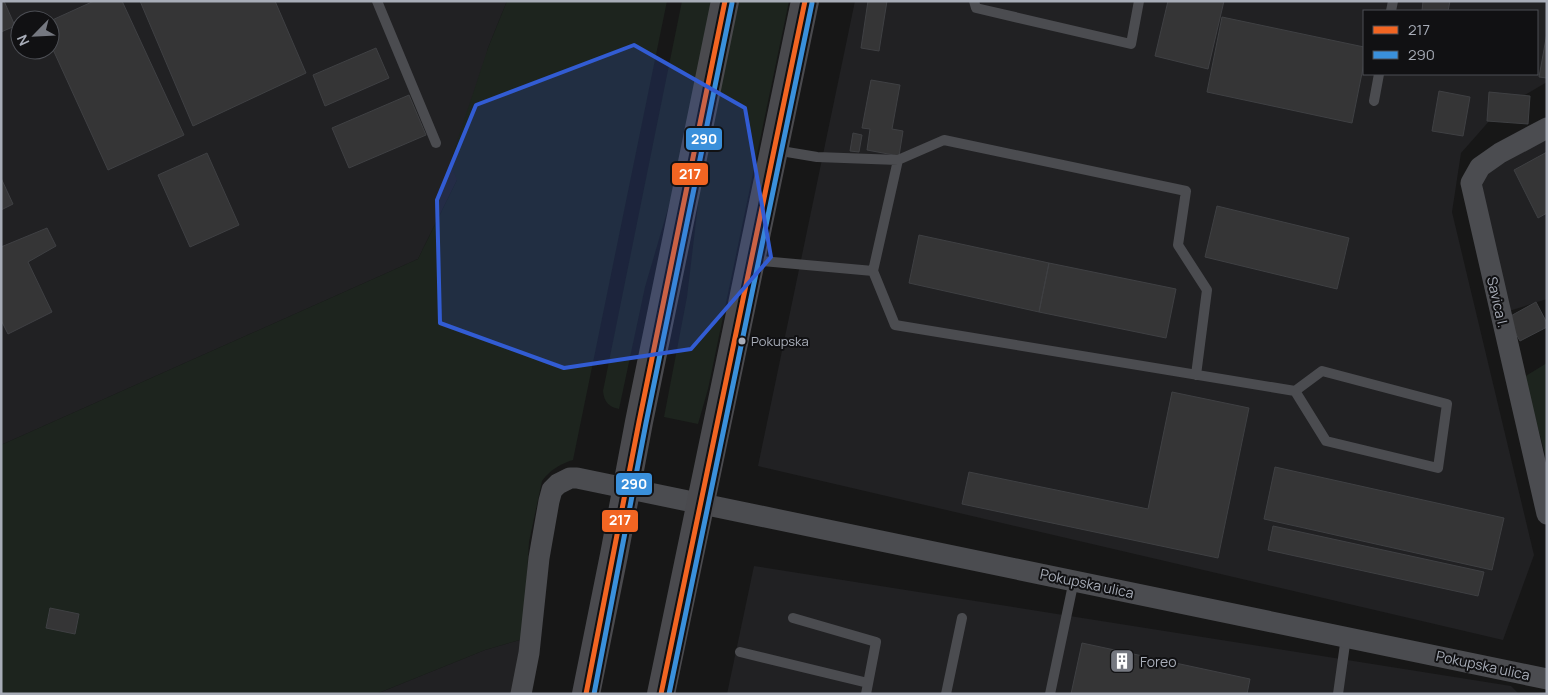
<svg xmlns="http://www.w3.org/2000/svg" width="1548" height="695" font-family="Manrope,sans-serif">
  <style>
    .built { fill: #212123; fill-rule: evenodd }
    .green { fill: #1d241e }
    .building { fill: #353536; stroke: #3f4043 }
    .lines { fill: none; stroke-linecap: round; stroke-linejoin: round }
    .lane { stroke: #4b4c50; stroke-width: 10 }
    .street { stroke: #4b4c50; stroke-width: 21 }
    .secondary { stroke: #4a4a4e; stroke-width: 28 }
    .bus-1-casing { stroke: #111113; stroke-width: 9 }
    .bus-2-casing { stroke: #111113; stroke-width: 9 }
    .bus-1 { stroke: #f26522; stroke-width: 5 }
    .bus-2 { stroke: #3a90db; stroke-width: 5 }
    .marked { fill: #325cd3; fill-opacity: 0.2; stroke: #325cd3; stroke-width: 4; stroke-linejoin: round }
    .bus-dot { fill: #a8adb8; stroke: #111113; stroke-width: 2 }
    .labels { text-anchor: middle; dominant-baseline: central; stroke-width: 4; stroke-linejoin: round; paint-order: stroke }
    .bus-label { font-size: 13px; fill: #a8adb8; stroke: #111113; text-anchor: start }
    .street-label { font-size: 14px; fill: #a8adb8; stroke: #111113 }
    .poi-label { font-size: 14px; fill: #a8adb8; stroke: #111113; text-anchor: start }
    .line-badge { stroke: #111113; stroke-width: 2 }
    .badge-label { font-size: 14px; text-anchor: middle; font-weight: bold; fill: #fff }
  </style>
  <rect width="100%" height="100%" fill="#171717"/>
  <!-- built -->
  <path class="built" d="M1,1H507L488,48L457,180L418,259L1,445ZM20,20H50V50H20Z
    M855,1H1547V82L1499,110L1461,153L1452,212L1534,555L1503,640L758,466ZM1364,11H1537V74H1364Z
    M1547,138V299L1509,311L1482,187L1483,175Z
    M754,566L1511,686L1519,694H727Z
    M523,639L514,694H376L485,650Z"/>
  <!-- green -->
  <path class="green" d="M507,1H667L573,460C560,464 550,470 542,481L529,542L523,639L485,650L376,694H1V445L418,259L457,180L450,163L488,48Z
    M682,1H714L674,188L645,287L619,409C609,407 604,402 603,391Z
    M738,1H789L708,389L698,424L664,417L687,297L700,188Z
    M1547,363V461L1524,377Z"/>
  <!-- building -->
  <path class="building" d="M1,1H4L15,26L1,32Z
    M94,1H122L184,135L108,170L50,43V21Z
    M140,1H275L306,73L193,126Z
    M868,1H887L879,51L861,48Z
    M1168,1H1224L1208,69L1155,56Z
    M1423,1H1450L1448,11H1422Z
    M1222,17L1364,47V63L1352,123L1207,92Z
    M1547,33V78L1539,77Z
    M376,48L389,78L325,106L313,75Z
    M871,80L900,85L892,129L903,131L899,156L867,150L870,129L862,128Z
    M1439,91L1470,97L1463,136L1432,131Z
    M1489,92L1530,96L1528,124L1487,121Z
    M409,95L426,135L349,168L332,128Z
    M853,133L862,135L859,152L850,151Z
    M1547,152V213L1538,218L1514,170Z
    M207,153L239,225L190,247L158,175Z
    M1,178L13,204L1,210Z
    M1217,206L1349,238L1337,289L1205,257Z
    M47,228L56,246L28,262L52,312L8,334L1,320V247Z
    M919,235L1049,263L1039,312L909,283Z
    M1049,263L1176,289L1166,338L1039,312Z
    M1536,302L1547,323V327L1520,341L1507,318Z
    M1172,392L1249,408L1218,558L962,504L969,472L1148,509Z
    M1275,467L1504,518L1492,570L1264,519Z
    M1273,526L1484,572L1478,596L1268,550Z
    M50,608L79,614L75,634L46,628Z
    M1082,643L1250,679L1247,694H1071Z"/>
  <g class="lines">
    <!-- lane -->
    <path class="lane" d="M377,1L436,143
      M974,1L976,8L1131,44L1139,1
      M1391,11L1393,1
      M1374,101L1379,74
      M775,150L817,157L898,160
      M752,260L873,271L895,325L1295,391L1326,441L1438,468L1447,404L1322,371L1295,391
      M873,271L898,160L944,140L1186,191L1178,245L1207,290L1196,375
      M793,618L876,642L866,694
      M740,652L868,683
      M946,694L962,618
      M1050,694L1074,580
      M1338,694L1346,637"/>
    <!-- street -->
    <path class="street" d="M1547,128L1500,153L1480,167L1471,183L1547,514
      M521,694L529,653L539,558L549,501L552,490L558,484L570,478H577L1547,679"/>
    <!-- secondary -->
    <path class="secondary" d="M586,694L614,555L639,422L725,1
      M661,694L805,1"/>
    <defs>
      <path id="bus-1" d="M586,694L639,422L725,1
        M661,694L805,1"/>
      <path id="bus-2" d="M594,694L646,423L732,3
        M669,694L812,3"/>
    </defs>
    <!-- bus-1 casing -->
    <use href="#bus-1" class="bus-1-casing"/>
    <!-- bus-2 casing -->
    <use href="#bus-2" class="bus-2-casing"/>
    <!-- bus-1 -->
    <use href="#bus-1" class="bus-1"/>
    <!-- bus-2 -->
    <use href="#bus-2" class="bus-2"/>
  </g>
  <!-- marked area -->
  <path class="marked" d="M634,45L745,108L771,257L691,349L564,368L440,323L437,200L476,105Z"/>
  <!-- icons -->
  <defs>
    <symbol id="building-square" viewBox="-11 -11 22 22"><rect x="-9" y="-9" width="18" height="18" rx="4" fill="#757880" stroke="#111113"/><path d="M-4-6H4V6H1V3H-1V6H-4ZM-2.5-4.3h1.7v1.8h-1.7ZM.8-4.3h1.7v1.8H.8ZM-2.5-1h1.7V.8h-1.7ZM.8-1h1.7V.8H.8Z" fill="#fff"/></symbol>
  </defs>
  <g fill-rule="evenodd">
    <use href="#building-square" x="1108" y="647" width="28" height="28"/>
  </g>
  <!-- markers -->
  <circle class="bus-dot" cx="742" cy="341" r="4.5"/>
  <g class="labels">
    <!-- bus labels -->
    <g class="bus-label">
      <text x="751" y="341">Pokupska</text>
    </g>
    <!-- street labels -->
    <g class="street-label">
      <text transform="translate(1498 302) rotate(77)">Savica I.</text>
      <text transform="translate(1087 583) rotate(12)">Pokupska ulica</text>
      <text transform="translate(1483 665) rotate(12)">Pokupska ulica</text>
    </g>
    <!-- poi labels -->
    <g class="poi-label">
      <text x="1140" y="661">Foreo</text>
    </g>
  </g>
  <g class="line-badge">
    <rect x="685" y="127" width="38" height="24" rx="5" fill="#3a90db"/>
    <rect x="671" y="162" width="38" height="24" rx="5" fill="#f26522"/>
    <rect x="615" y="472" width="38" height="24" rx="5" fill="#3a90db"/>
    <rect x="601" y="509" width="38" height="24" rx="5" fill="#f26522"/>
  </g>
  <g class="badge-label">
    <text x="704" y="144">290</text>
    <text x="690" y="179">217</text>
    <text x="634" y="489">290</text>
    <text x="620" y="525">217</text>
  </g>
  <!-- border -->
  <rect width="1548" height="695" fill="none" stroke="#a8adb8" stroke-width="5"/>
  <!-- legend -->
  <rect x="1363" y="10" width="175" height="65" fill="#111113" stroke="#4d4f55"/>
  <rect x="1373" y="26" width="25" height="8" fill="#f26522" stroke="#4d4f55"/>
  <text x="1408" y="35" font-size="15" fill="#a8adb8">217</text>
  <rect x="1373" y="51" width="25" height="8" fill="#3a90db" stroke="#4d4f55"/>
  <text x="1408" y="60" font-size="15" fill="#a8adb8">290</text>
  <!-- north arrow -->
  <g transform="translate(35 35) rotate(246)"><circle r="24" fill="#111113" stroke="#4d4f55"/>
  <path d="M0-4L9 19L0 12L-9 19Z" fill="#757880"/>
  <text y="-8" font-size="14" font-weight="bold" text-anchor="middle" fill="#a8adb8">N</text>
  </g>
</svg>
